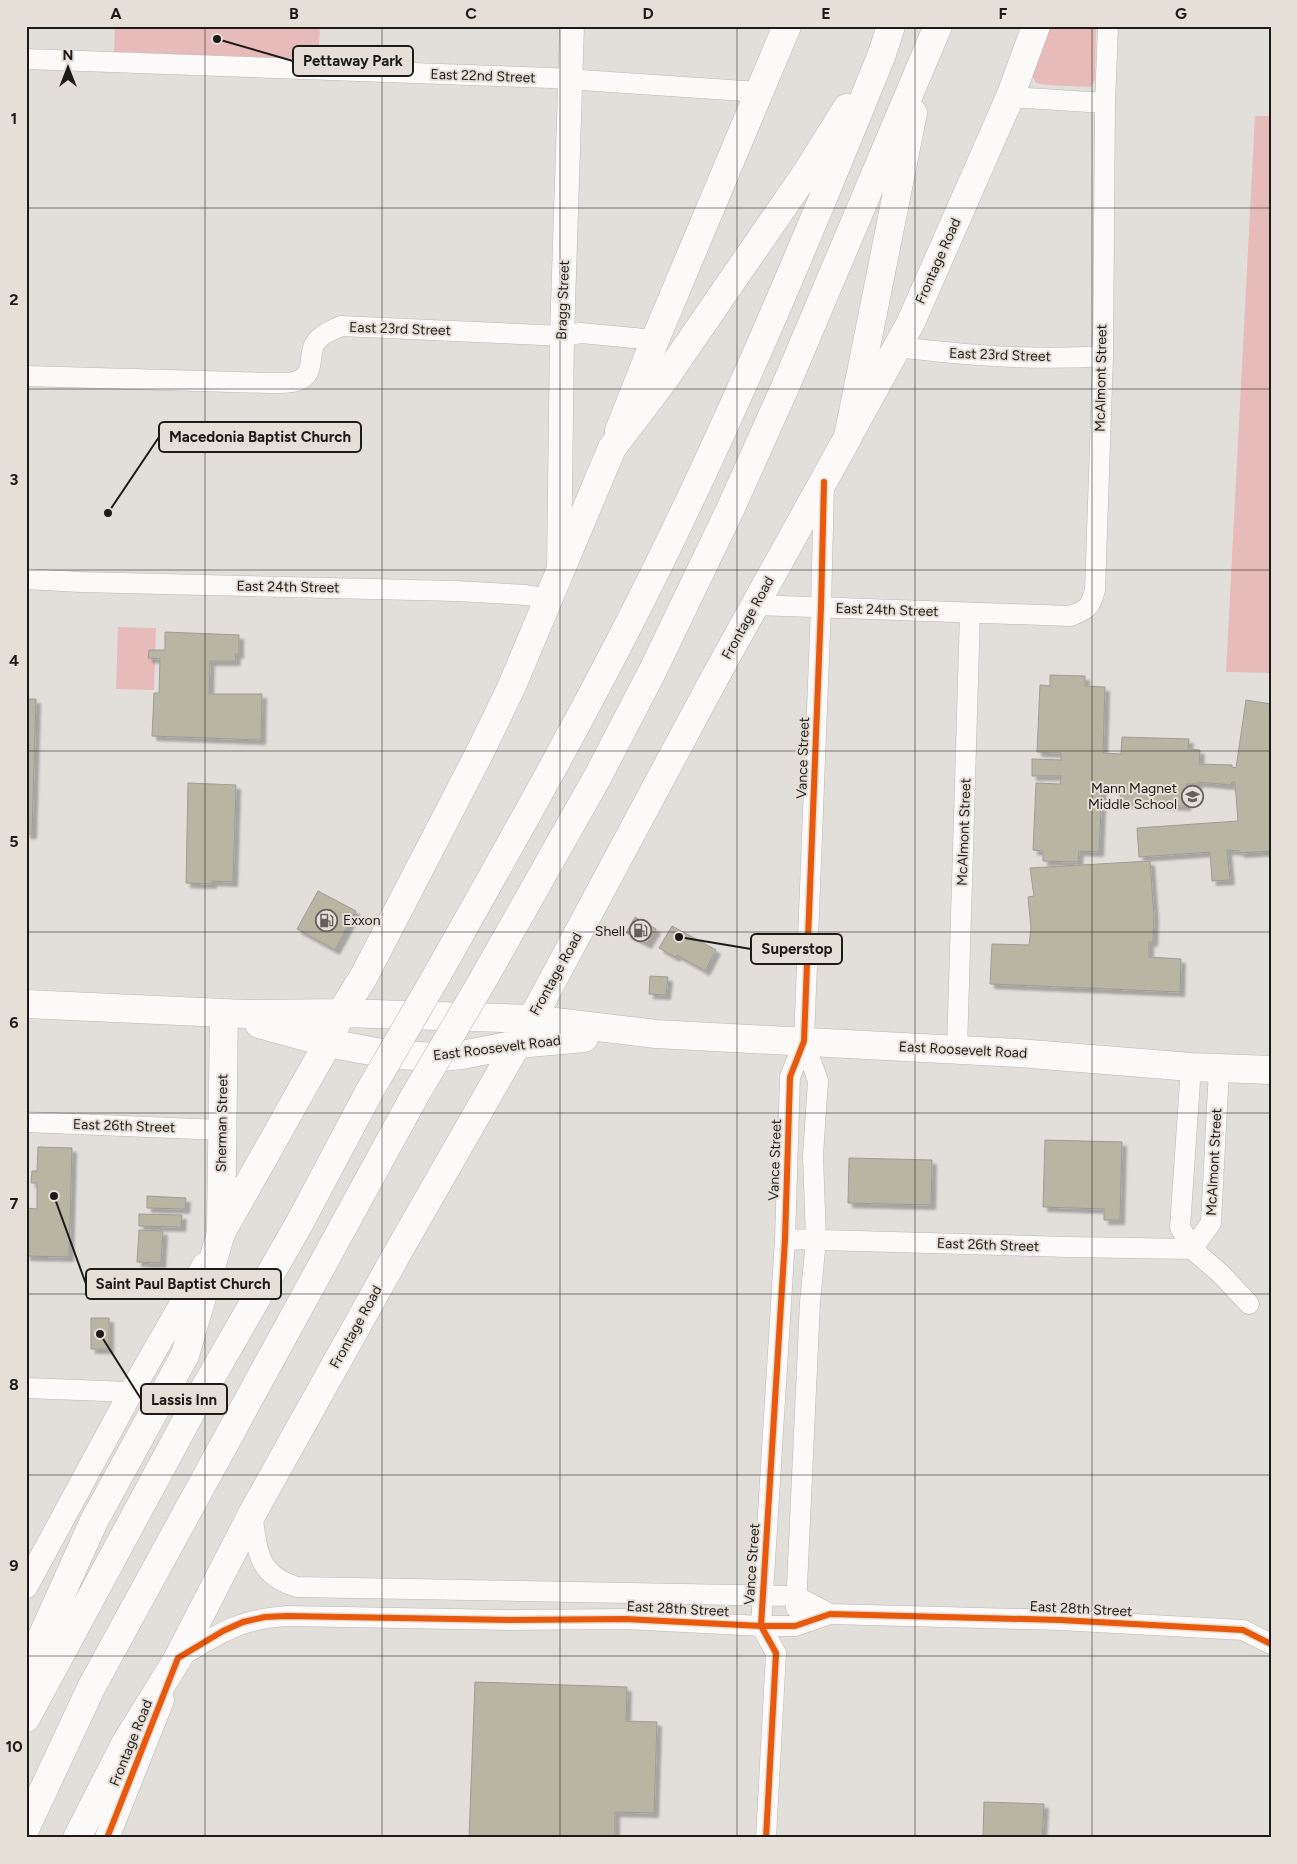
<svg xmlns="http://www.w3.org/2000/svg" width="1297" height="1864" font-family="Figtree,sans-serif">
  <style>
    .green { fill: #e7bbba }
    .building { fill: #b8b5a2; stroke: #9d9b97; filter: url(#shadow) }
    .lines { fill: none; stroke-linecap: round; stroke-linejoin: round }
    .minor-casing { stroke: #b9b6b3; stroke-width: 21 }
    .tertiary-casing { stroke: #b9b6b3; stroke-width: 25 }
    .secondary-casing { stroke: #b9b6b3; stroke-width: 29 }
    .primary-casing { stroke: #b9b6b3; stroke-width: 29 }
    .motorway-casing { stroke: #b9b6b3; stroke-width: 29 }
    .minor { stroke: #fbfaf9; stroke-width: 20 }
    .tertiary { stroke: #fbfaf9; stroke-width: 24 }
    .secondary { stroke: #fbfaf9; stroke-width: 28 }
    .primary { stroke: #fbfaf9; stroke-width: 28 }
    .motorway { stroke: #fbfaf9; stroke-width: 28 }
    .motorway-bridge-casing { stroke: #b9b6b3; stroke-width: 29; stroke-linecap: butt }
    .motorway-bridge { stroke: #fbfaf9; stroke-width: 28 }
    .cycleway-casing { stroke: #e6dfd7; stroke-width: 9 }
    .cycleway { stroke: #e8590c; stroke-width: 6 }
    .grid { fill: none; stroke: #1d1b18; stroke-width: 1; stroke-opacity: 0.55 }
    .labels { text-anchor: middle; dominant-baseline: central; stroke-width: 4; stroke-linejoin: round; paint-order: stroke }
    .street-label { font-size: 14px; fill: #1d1b18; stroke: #e6dfd7 }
    .poi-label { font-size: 14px; fill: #1d1b18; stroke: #e6dfd7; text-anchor: end }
    .leader { fill: none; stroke: #1d1b18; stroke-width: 2 }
    .callout-dot { fill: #1d1b18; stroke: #e6dfd7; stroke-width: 2 }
    .callout { fill: #e6dfd7; stroke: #1d1b18; stroke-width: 2 }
    .callout-label { font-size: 15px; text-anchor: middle; font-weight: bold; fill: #1d1b18 }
    .neatline { fill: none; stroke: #1d1b18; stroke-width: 2 }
    .grid-label { font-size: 16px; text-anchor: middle; font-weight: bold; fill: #1d1b18 }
  </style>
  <defs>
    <filter id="shadow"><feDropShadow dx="4.5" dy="4.5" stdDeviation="1" flood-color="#0004"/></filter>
  </defs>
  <rect width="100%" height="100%" fill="#e2dfda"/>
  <!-- green -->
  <path class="green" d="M115,26H320L318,59L114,52Z
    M1050,26H1096L1095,79L1091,87L1048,85L1036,83L1032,75Z
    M1255,116H1271V673L1226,672Z
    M118,627L156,628L154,690L116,689Z"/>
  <!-- building -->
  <path class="building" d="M165,632L239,635V654H235L236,661H210L209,694H262L261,740L152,736L154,693H159L160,659L148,658L149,650H165Z
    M1050,675L1085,676V686L1105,687L1103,753L1121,754L1122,737L1189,739L1188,749L1200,750L1199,764L1232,765V767L1236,768L1246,700L1271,704V851L1240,853V851L1227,850L1230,880L1212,881L1210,852L1139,857L1137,828L1238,821L1235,782H1232L1231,785L1198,782V784H1187L1186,806L1120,803V787L1102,786L1099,852L1079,851L1078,862L1043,861V851L1033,850L1036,783L1060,784L1061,776H1032V759L1061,760V753L1037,752L1040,685L1050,686Z
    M26,699H36L32,834H26Z
    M188,783L236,785L233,882L212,881V884L186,883Z
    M1150,861L1154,917L1153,942H1149V957L1181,959L1180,992L990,984L992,944L1029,945L1031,928L1028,897L1034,896L1030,868Z
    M318,891L356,911L335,950L297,929Z
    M635,917L656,929L647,944L626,933Z
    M672,926L716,950L705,971L677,955L675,957L659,948Z
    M650,976L668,977L666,995L649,994Z
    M1045,1140L1122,1142L1120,1220H1104V1209L1043,1207Z
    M38,1147L72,1148L69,1257L26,1256V1208L37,1209V1183H31L32,1171H37Z
    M849,1158L932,1160L931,1205L848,1203Z
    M147,1196L186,1198L185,1209L147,1208Z
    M139,1214L182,1215L181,1227L139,1226Z
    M139,1230L163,1231L161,1263L137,1262Z
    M91,1318H109V1349H91Z
    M475,1682L627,1687L626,1721L657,1722L654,1813L615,1812V1838H469Z
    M984,1802L1044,1804L1042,1838H983Z"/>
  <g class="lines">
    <defs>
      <path id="minor" d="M26,59L551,78L759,92
        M1010,97L1105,103
        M898,347C965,355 1035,361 1103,356
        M26,376L269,383C278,383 289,384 297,381C314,375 309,361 313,348C317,336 330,331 341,326L542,335L562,336L581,333L655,340
        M26,579L80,582L456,591L526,595L549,599
        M755,605L1070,616C1087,610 1090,608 1095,590L1103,356L1105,103L1108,26
        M957,1050L970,613
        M1191,1067L1180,1227L1192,1249L1220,1273L1249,1304
        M26,1122L221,1130
        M785,1239L1068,1247L1192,1249
        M1192,1249L1211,1223L1219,1069
        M26,1388L131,1392
        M252,1514C258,1551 256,1574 297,1587L796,1596L830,1614
        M796,1608L810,1302L816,1240L813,1155L818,1081L804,1041
        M178,1658C219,1634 238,1619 287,1616L510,1620L625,1619L761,1626H795L830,1614L1060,1620L1243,1630L1271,1644
        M766,1838L776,1653L761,1626L785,1239L790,1077L804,1041L821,607L824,484"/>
      <path id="tertiary" d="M559,569L562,336L572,26
        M26,1586L131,1392L204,1265
        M107,1838L162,1700"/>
      <path id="secondary" d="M852,429L911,322L1010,97L1036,26
        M619,431L655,340L787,26
        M531,1019L656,1034L1018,1053L1191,1067L1271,1070
        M518,1044L584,1038"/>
      <path id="primary" d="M26,1004L246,1014L341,1013L531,1019
        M259,1024L328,1043L392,1055L442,1057L462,1055L518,1044
        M221,1229L224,1013
        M221,1233L328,1043L341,1013L364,976L480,752L511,688L612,448
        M178,1658L252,1514L402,1245L540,1004L714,679L848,437"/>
      <path id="motorway" d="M848,437L913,113
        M612,448L663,381L807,172L847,108
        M437,975C513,840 589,706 657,568C740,400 812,227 882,54L891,26
        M484,978L597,778L652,672L729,512L786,385L938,26
        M26,1672L94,1521L185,1355L221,1233
        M26,1718L190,1414L299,1224L369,1092
        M26,1827L92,1686L414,1097
        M77,1838L125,1744L178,1658"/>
    </defs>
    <!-- minor casing -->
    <use href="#minor" class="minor-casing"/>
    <!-- tertiary casing -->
    <use href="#tertiary" class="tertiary-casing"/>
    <!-- secondary casing -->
    <use href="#secondary" class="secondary-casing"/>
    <!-- primary casing -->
    <use href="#primary" class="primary-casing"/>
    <!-- motorway casing -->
    <use href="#motorway" class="motorway-casing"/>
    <!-- minor -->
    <use href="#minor" class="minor"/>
    <!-- tertiary -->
    <use href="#tertiary" class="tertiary"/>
    <!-- secondary -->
    <use href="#secondary" class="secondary"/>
    <!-- primary -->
    <use href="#primary" class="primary"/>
    <!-- motorway -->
    <use href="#motorway" class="motorway"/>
    <defs>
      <path id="motorway-bridge" d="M369,1092L437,975
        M414,1097L484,978"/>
    </defs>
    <!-- motorway-bridge casing -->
    <use href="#motorway-bridge" class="motorway-bridge-casing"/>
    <!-- motorway-bridge -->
    <use href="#motorway-bridge" class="motorway-bridge"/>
    <defs>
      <path id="cycleway" d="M107,1838L178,1658L223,1631L243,1622L265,1617L287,1616L510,1620L625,1619L761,1626H795L830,1614L1060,1620L1243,1630L1271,1644
        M766,1838L776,1653L761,1626L785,1239L790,1077L804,1041L821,607L824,482"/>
    </defs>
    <!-- cycleway casing -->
    <use href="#cycleway" class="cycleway-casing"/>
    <!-- cycleway -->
    <use href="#cycleway" class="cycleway"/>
  </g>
  <!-- grid -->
  <path class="grid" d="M205,26V1838M382,26V1838M560,26V1838M737,26V1838M915,26V1838M1092,26V1838M26,208H1271M26,389H1271M26,570H1271M26,751H1271M26,932H1271M26,1113H1271M26,1294H1271M26,1475H1271M26,1656H1271"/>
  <!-- icons -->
  <defs>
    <symbol id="school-ring" viewBox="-11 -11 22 22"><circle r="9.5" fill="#e6dfd7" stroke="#62605c" stroke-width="1.5"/><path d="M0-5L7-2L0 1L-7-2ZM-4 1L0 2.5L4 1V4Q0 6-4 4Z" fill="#62605c"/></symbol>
    <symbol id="fuel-ring" viewBox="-11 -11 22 22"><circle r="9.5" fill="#e6dfd7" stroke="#62605c" stroke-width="1.5"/><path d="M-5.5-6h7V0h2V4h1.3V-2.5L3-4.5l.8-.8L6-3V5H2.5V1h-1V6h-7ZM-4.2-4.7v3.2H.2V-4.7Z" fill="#62605c"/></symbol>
  </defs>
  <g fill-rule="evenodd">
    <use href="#school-ring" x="1180" y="784" width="25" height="25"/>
    <use href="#fuel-ring" x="314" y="908" width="25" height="25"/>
    <use href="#fuel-ring" x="628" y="918" width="25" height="25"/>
  </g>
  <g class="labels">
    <!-- street labels -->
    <g class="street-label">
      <text transform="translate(483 76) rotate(2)">East 22nd Street</text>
      <text transform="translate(938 261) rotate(-66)">Frontage Road</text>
      <text transform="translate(563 300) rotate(-88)">Bragg Street</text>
      <text transform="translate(400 329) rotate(2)">East 23rd Street</text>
      <text transform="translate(1000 355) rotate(2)">East 23rd Street</text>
      <text transform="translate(1101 378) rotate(-89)">McAlmont Street</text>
      <text transform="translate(288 587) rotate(1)">East 24th Street</text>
      <text transform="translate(887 610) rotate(2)">East 24th Street</text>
      <text transform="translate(748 618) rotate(-61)">Frontage Road</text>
      <text transform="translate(803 758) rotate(-88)">Vance Street</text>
      <text transform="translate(964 832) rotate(-88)">McAlmont Street</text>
      <text transform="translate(556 974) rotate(-61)">Frontage Road</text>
      <text transform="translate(497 1048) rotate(-7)">East Roosevelt Road</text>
      <text transform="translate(963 1050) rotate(3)">East Roosevelt Road</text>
      <text transform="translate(222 1123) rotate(-89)">Sherman Street</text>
      <text transform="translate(124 1126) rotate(2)">East 26th Street</text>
      <text transform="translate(775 1160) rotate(-88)">Vance Street</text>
      <text transform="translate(1214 1162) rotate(-87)">McAlmont Street</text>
      <text transform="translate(988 1245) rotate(2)">East 26th Street</text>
      <text transform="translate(356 1327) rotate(-61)">Frontage Road</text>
      <text transform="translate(752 1564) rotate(-86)">Vance Street</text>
      <text transform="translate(678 1609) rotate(3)">East 28th Street</text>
      <text transform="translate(1081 1609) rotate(3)">East 28th Street</text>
      <text transform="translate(131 1743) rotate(-68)">Frontage Road</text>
    </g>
    <!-- poi labels -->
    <g class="poi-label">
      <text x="1177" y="788">Mann Magnet<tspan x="1177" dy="16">Middle School</tspan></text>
      <text x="343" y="920" text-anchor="start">Exxon</text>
      <text x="625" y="931">Shell</text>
    </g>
  </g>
  <!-- callouts -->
  <path class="leader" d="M217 39L293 61M108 513L159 437M679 937L751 949M54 1196L86 1284M100 1334L141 1399"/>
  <g class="callout-dot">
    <circle cx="217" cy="39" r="5"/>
    <circle cx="108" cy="513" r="5"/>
    <circle cx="679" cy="937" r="5"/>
    <circle cx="54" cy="1196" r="5"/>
    <circle cx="100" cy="1334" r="5"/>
  </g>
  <g class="callout">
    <rect x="293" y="46" width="120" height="30" rx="5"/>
    <rect x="159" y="422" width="202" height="30" rx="5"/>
    <rect x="751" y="934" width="91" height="30" rx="5"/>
    <rect x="86" y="1269" width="195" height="30" rx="5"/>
    <rect x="141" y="1384" width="86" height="30" rx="5"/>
  </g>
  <g class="callout-label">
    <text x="353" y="66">Pettaway Park</text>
    <text x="260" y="442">Macedonia Baptist Church</text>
    <text x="797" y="954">Superstop</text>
    <text x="183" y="1289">Saint Paul Baptist Church</text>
    <text x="184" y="1405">Lassis Inn</text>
  </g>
  <!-- border -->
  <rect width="1297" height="1864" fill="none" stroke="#e6dfd7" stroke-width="55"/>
  <!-- north arrow -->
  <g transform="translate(68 68)" stroke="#e6dfd7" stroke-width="4" paint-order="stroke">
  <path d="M0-4L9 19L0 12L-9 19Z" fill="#1d1b18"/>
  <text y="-8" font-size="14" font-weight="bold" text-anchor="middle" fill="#1d1b18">N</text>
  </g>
  <rect x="28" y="28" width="1242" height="1808" class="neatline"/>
  <g class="grid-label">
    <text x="116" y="19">A</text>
    <text x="294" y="19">B</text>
    <text x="471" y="19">C</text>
    <text x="648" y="19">D</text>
    <text x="826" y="19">E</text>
    <text x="1003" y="19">F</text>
    <text x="1181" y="19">G</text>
    <text x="14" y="124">1</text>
    <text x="14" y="305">2</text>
    <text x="14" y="485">3</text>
    <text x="14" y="666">4</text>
    <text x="14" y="847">5</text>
    <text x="14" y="1028">6</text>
    <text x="14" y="1209">7</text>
    <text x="14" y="1390">8</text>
    <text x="14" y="1571">9</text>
    <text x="14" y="1752">10</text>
  </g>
</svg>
